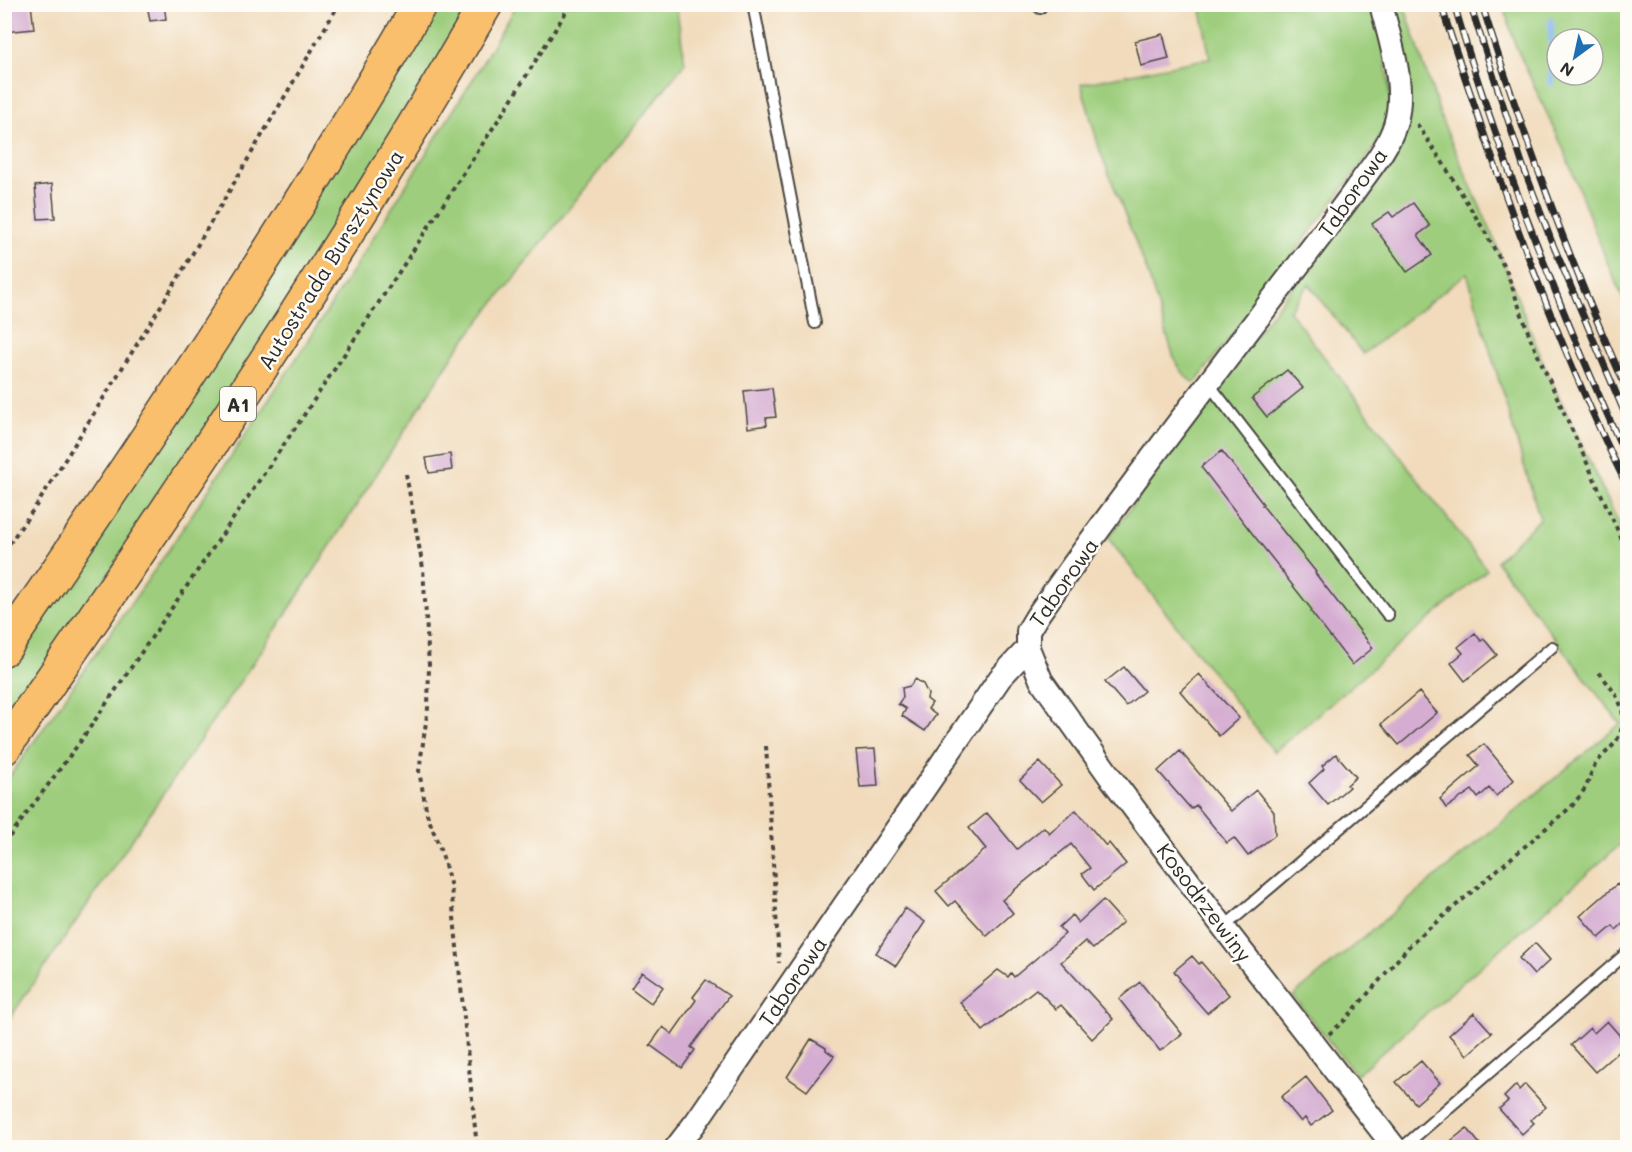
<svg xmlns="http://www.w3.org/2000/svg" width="1632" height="1152" font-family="Mali,sans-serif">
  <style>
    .green { fill: #9ece7d; stroke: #647c54; stroke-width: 1.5; fill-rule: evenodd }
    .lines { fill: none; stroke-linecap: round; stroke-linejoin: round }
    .stream { stroke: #84b4ef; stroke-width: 6 }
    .building { fill: #d5add2 }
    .service-casing { stroke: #494541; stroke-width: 14 }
    .minor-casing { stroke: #494541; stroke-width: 26 }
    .motorway-casing { stroke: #494541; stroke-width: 36 }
    .path { stroke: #494541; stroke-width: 4; stroke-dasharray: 4.5 4.5; stroke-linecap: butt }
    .service { stroke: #fff; stroke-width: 10 }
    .minor { stroke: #fff; stroke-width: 22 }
    .motorway { stroke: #f9bf6d; stroke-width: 33 }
    .rail-casing { stroke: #2b2b2b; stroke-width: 7 }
    .rail { stroke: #fdfcf7; stroke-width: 4.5; stroke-dasharray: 14; stroke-linecap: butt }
    .labels { text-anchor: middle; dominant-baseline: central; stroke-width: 5; stroke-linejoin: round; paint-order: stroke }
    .shield { fill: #fdfcf7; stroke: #6a6a68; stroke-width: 1.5 }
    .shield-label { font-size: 20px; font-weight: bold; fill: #2b2b2b }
    .street-label { font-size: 21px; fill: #2b2b2b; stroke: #fdfcf7 }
  </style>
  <rect width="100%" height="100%" fill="#fdfcf7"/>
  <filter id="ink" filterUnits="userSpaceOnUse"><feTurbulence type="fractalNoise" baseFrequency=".0167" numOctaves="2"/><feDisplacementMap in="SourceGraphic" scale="12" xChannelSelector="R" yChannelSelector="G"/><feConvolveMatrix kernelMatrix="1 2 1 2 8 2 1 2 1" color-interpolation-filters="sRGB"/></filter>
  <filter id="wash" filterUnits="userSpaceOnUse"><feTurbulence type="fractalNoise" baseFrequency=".008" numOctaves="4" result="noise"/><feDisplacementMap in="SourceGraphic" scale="24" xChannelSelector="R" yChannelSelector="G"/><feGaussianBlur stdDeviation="1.35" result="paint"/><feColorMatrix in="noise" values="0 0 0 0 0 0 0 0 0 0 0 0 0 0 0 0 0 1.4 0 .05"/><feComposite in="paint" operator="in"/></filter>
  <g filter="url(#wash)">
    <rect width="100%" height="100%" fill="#f1dbbc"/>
    <!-- green -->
    <path class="green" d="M434,5H473L260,348L5,728V669L88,548Z
      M516,5H676L685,63L458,348L281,622L5,1025V783L161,561L308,341L475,76Z
      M1200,5H1375L1382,34L1391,108L1377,144L1196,382H1192L1186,377L1175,361L1147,271L1100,151L1081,84L1210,58Z
      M1389,5H1404L1443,123L1493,236L1544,365L1627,541V839L1356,1075L1293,996L1620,724L1496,561L1540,519L1467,273L1363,354L1309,284L1289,311L1487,570L1274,752L1108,538L1212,399L1270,316L1391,155Z
      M1503,5H1627V308L1609,267L1563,148L1516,47ZM1557,39H1593V75H1557Z"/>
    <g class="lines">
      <!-- stream -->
      <path class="stream" d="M1551,83V21"/>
    </g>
    <g id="blocks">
      <!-- building -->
      <path class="building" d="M4,4H31L34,29L4,32Z
        M147,4H164L166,19L150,21Z
        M1163,34L1169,59L1141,66L1135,41Z
        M52,184L55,218L38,219L35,186Z
        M1413,203L1430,226L1418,235L1432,255L1407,272L1372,224L1389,212L1393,217Z
        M1287,370L1303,388L1267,417L1252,398Z
        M772,388L776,417L766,418L767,425L748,428L744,391Z
        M1222,451L1263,504L1262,505L1316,572L1315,573L1373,648L1352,665L1311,612L1312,610L1282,572H1283L1255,537L1201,467Z
        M450,454L452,470L429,473L426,458Z
        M1475,633L1481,641L1484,639L1497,655L1465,681L1451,663L1463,653L1458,647Z
        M1124,667L1144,691L1126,706L1105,682Z
        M1199,674L1239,718L1219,736L1180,691Z
        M915,679L923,684L928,694L927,699L932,703L928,709L936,715L925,731L902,716L906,709L898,704L903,697L902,688L910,686Z
        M1419,692L1437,713L1399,745L1381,724Z
        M1484,744L1514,780L1496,796L1489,788L1478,798L1472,790L1446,808L1440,799L1479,766L1470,755Z
        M875,749L878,786L860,787L856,750Z
        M1180,751L1231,811L1256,790L1274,812L1275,835L1248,856L1234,838L1227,843L1196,805L1191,809L1158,771Z
        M1336,754L1356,777L1347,785L1349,787L1328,805L1309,783L1324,769L1322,766Z
        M1040,762L1061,785L1041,802L1020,780Z
        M1076,810L1106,846L1109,843L1126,864L1094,890L1082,874L1090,868L1071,844L1002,900L1013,913L987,936L955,901L949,906L936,891L986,849L969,828L987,813L1017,849L1044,827L1049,833Z
        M1617,884L1628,896V919L1616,930L1613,926L1599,938L1580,916Z
        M1103,900L1123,922L1093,949L1085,941L1061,962L1113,1019L1092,1039L1061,1005L1056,1009L1036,989L983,1031L960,1002L998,970L1008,977L1011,973L1014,977L1065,934L1059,927L1072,915L1078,923Z
        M905,908L925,922L896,966L876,953Z
        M1535,943L1550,960L1534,975L1519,958Z
        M1192,956L1199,964L1201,962L1229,995L1207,1013L1179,981L1180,979L1174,971Z
        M642,972L663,987L651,1003L631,988Z
        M706,980L729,996L691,1047L695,1050L682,1068L650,1045L663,1027L672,1034L696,1000L693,997Z
        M1140,982L1182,1034L1160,1051L1119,999Z
        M1474,1013L1492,1033L1467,1055L1449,1035Z
        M1607,1021L1627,1044L1595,1072L1571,1045L1590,1028L1594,1033Z
        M811,1039L826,1048V1050L834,1056L807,1091L787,1077Z
        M1421,1061L1440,1083L1416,1104L1396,1082Z
        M1306,1077L1332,1110L1311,1126L1305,1118L1301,1122L1281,1097Z
        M1525,1084L1546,1107L1531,1120L1534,1123L1522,1134L1499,1109L1508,1101L1504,1097L1516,1085L1519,1090Z
        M1467,1128L1483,1148H1442Z"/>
    </g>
  </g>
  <g filter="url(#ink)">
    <use href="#blocks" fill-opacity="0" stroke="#494541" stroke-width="1.5"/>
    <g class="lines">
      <defs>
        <path id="service" d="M753,4L815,323
          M1039,4L1040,8
          M1208,383L1388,615
          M1224,927L1552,647
          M1402,1148L1628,952"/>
        <path id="minor" d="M1028,648L1041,680L1111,778L1230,936L1395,1148
          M676,1148L696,1122L1000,678L1028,648V631L1037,616C1116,503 1200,394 1284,284C1309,251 1336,217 1360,183C1373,165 1388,147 1395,125C1407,86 1390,42 1381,4"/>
        <path id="motorway" d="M4,649C149,438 291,225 420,4
          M4,748C173,505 337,260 486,4"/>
      </defs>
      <!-- service casing -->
      <use href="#service" class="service-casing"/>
      <!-- minor casing -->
      <use href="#minor" class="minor-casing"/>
      <!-- motorway casing -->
      <use href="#motorway" class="motorway-casing"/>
      <!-- path -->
      <path class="path" d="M1417,124L1443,163L1485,232L1506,270L1531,340L1628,553
        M406,474L423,568L429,665L428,708L419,771L427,814L442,854L451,887L477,1148
        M4,551L38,503L177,280L339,4
        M766,746L779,963
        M4,844L80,742L300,421L401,269L508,105L571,4
        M1329,1034L1345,1020L1412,943L1572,806C1577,800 1582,793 1586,787C1589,780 1591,772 1595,765C1601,756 1611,749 1617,740C1632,711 1616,694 1598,671"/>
      <!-- service -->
      <use href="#service" class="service"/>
      <!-- minor -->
      <use href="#minor" class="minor"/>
      <!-- motorway -->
      <use href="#motorway" class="motorway"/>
      <defs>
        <path id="rail" d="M1441,4C1453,45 1468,85 1481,125C1523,249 1570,371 1628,488
          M1454,4C1500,161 1561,312 1628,461
          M1470,4L1523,166L1551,240L1628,421
          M1482,4C1491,35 1502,66 1512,96C1546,196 1584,295 1628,392"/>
      </defs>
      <!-- rail casing -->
      <use href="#rail" class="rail-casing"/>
      <!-- rail -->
      <use href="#rail" class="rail"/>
    </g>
  </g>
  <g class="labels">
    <!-- shield labels -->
    <rect class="shield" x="220" y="387" width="36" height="34" rx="4.5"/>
    <g class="shield-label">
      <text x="238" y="404">A1</text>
    </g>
    <!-- street labels -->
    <g class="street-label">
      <text transform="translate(1352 192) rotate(-55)">Taborowa</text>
      <text transform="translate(330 259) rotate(-58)">Autostrada Bursztynowa</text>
      <text transform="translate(1063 582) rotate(-55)">Taborowa</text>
      <text transform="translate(1205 902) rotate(53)">Kosodrzewiny</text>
      <text transform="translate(792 981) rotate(-56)">Taborowa</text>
    </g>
  </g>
  <!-- margin -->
  <rect width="1632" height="1152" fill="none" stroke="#fdfcf7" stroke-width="24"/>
  <!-- north arrow -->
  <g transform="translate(1575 57) rotate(213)"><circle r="28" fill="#fdfcf7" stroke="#a9a8a5" stroke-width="1.5"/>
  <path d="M0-4.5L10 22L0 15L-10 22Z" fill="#1f6fb2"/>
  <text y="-9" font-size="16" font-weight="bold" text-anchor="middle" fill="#2b2b2b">N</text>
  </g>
</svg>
